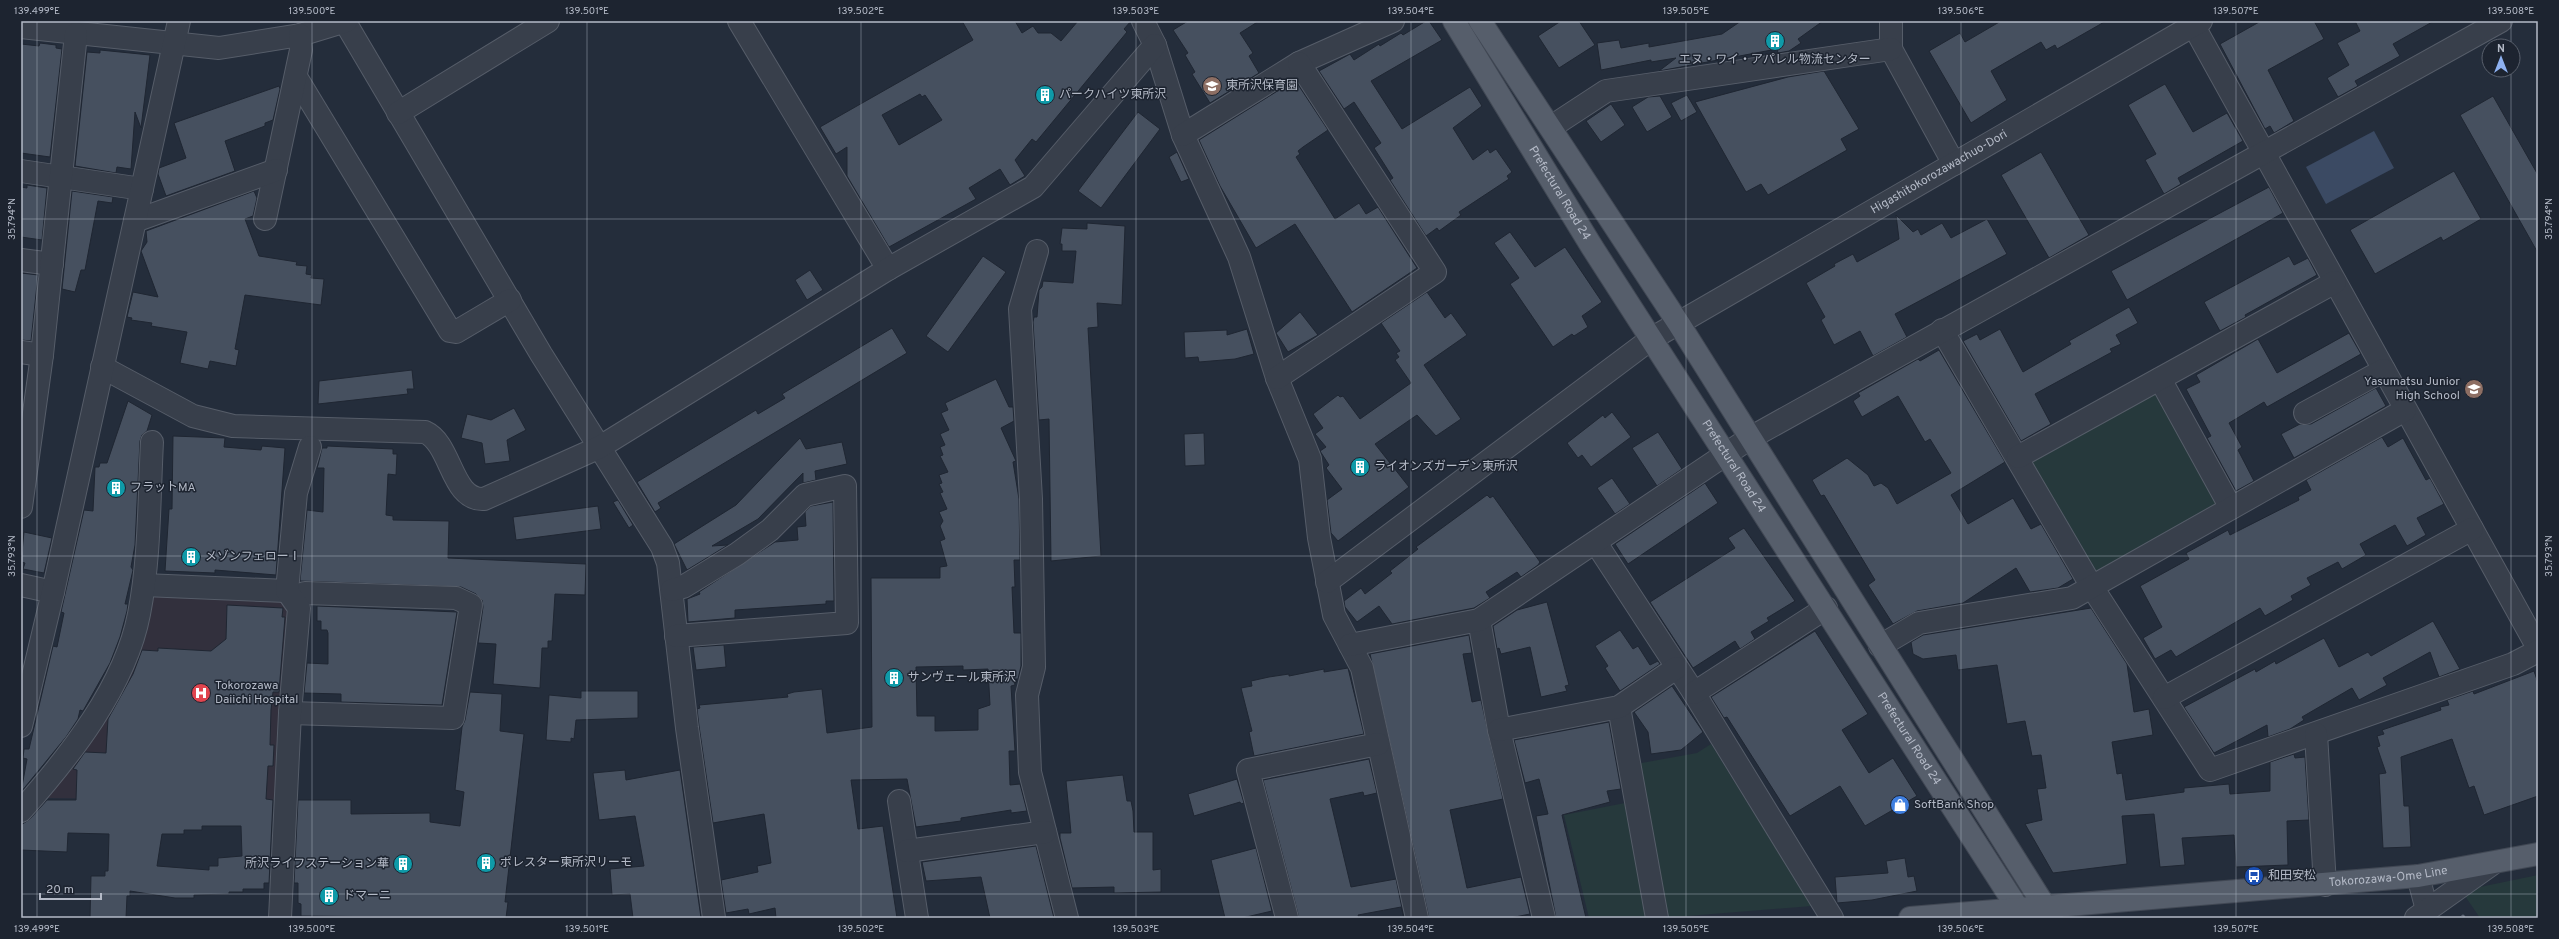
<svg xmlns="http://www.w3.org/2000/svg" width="2559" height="939" font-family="Overpass,'Noto Sans JP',sans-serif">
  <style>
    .medical { fill: #32303d }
    .green { fill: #26393c }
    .water { fill: #3b4a63 }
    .building { fill: #46505f; stroke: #1f2632; fill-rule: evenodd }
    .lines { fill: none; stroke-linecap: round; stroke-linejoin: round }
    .minor-casing { stroke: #565d69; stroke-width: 24 }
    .major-casing { stroke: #414854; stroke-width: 24 }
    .minor { stroke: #383f4b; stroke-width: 22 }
    .major { stroke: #565e6b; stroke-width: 22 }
    .rail-casing { stroke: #5a6372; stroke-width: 4.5 }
    .rail { stroke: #1d2430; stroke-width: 3; stroke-dasharray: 9; stroke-linecap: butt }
    .ticks { fill: none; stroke: #b4bac7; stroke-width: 1; stroke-opacity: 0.45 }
    .labels { text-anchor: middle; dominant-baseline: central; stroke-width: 3; stroke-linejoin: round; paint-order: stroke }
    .poi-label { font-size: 12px; fill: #b4bac7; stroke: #1d2430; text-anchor: start }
    .street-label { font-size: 12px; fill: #b4bac7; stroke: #1d2430 }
    .neatline { fill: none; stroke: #b4bac7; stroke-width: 1.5 }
    .ticks-label { font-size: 10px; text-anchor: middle; fill: #b4bac7 }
  </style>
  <rect width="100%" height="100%" fill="#242d3b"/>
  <!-- medical -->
  <path class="medical" d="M150,593L284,601L290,610L277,801L47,798Z"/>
  <!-- green -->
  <path class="green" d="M2153,391L2219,506L2097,572L2030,461Z
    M1711,744L1812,906L1663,918L1636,764L1697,753Z
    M1630,802L1650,918H1589L1564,815Z
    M2538,875V918H2480L2465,896L2480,887Z"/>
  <!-- water -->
  <path class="water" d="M2374,131L2394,168L2326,204L2306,167Z"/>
  <!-- building -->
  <path class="building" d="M962,21H1015L1022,33L1033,26L1038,33H1051L1061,41L1078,21H1131L1124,29L1127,32L1036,142L1032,139L1015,160L1025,176L1010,185L1000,169L969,188L976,199L889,247L847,176V147L836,154L820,127L973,40ZM920,94L922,97L925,95L942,120L899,145L882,115Z
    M1188,21H1259L1240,33L1253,53L1249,56L1259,73L1210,103L1192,74L1195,72L1185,55L1188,53L1173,30Z
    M1426,21H1429L1442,40L1371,81L1402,129L1470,87L1482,106L1453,128L1473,160L1488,149L1490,153L1496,149L1512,172L1507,176L1509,179L1459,212L1461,215L1439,231L1437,228L1426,236L1390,180L1393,178L1374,148L1381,143L1354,102L1344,109L1319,71L1350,54L1354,60L1379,44L1380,46L1401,33L1403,35Z
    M1561,21H1579L1595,45L1559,68L1538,36Z
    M1741,21H1823L1798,39L1801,43L1789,51L1778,53L1777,49L1659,71L1676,58L1651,62V60L1601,70L1597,43L1619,40L1621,48L1649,43V47L1722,34Z
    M2001,21H2106L2057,49L2055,45L2046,50L2041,42L1991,71L2007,100L1971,123L1929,51L1960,33L1965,42Z
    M2261,21H2314L2324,39L2268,70L2294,121L2274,133L2270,126L2265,129L2220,44Z
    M2355,21H2434L2393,44L2400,56L2355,81L2358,86L2338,97L2327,78L2349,65L2337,43L2360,31Z
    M40,43L56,45V48L62,49L50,157L21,153V44L39,46Z
    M100,50L150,55L141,128L135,112L131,169L117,167L116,173L75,166L87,52L100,53Z
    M1824,71L1859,129L1841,139L1847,150L1768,195L1761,184L1746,192L1695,102L1788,77Z
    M1295,80L1328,130L1303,147L1298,151L1300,154L1296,157L1335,219L1359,203L1366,214L1378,207L1417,268L1352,312L1295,224L1256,248L1220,186L1199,140Z
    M2165,84L2193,132L2227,113L2243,141L2178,178L2181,184L2164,194L2145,160L2156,154L2128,105Z
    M279,86L280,89L273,120L265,123V126L225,141L235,171L166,196L158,174L159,168L186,158L174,123Z
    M1687,95L1697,112L1681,121L1671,103Z
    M1660,96L1672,117L1647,132L1632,107L1648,97Z
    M2493,96L2538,175V253L2460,115Z
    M1611,104L1625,125L1601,142L1586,121Z
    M1138,112L1160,129L1101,208L1078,191Z
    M1177,152L1189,179L1181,182L1169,157Z
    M2041,152L2089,235L2049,258L2001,175Z
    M2454,171L2481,219L2443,241L2441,237L2375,274L2350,230Z
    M27,185L47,188L42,240L21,237V187L27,188Z
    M2269,187L2283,213L2127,300L2111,271Z
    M72,191L113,197L112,203L98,201L85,270H81L75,292L62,289Z
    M254,191L257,198L253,216L245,219L259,256L297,262L296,265L307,266L306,274L312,275L311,278L324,279L321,305L245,295L235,349L239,350L236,366L210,361L208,369L180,363L187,332L151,326L152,323L131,320L132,318L127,317L133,292L158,297L141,251L147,242L146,231Z
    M1896,215L1913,232L1918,229L1921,235L1942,223L1951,238L1987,219L2007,254L1895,314L1907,337L1873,356L1860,331L1834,345L1821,320L1825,317L1806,283L1835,266L1834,264L1853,254L1857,262L1899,239Z
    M1087,223L1125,226L1122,305L1097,303L1098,327L1088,328L1101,556L1051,561L1049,419L1039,420L1033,322L1034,317H1037L1039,290L1042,287L1043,281L1073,283L1076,251H1062V244H1060L1062,228L1087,229Z
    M1510,232L1535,267L1565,247L1602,302L1582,316L1588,327L1574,336L1572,334L1553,347L1510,284L1519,278L1494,243Z
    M983,256L1006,272L948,352L926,336Z
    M2289,256L2294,265L2308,258L2317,275L2245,315L2246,317L2220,331L2204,302Z
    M810,270L823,290L807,300L795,280Z
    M21,273L38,275L31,341L21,340Z
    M1427,292L1445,318L1451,313L1467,335L1424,365L1461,419L1436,436L1417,415L1375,444L1409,487L1338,541L1331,533L1327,500L1342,489L1326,468L1329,465L1320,451L1326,447L1315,434L1323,428L1313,414L1338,395L1340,397L1343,396L1360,419L1411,383L1395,360L1399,357L1396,353L1400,351L1381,323Z
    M2129,307L2138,323L2116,335L2121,344L2110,349L2112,352L2035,394L2051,424L2021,441L1963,341L1977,334L1980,340L2000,329L2023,372L2071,344L2069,341Z
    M1300,312L1318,335L1288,352L1276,333Z
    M892,328L907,353L658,503L661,508L655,512L637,482L756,410L758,414L785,398L782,394Z
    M1247,329L1254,354L1235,359L1199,362L1198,357L1185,358L1184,332L1227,330V335Z
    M2349,333L2361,354L2267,407L2264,402L2229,423L2242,447L2238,450L2254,481L2236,491L2207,438L2211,436L2186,389L2200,382L2196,375L2258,339L2277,373Z
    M1939,350L2005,462L1951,495L1968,524L2013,498L2031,529L2041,524L2073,579L2058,588L2030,592L2016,568L1963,603L1917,611L1893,624L1868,585L1875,580L1824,495L1821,496L1812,480L1847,458L1868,475L1874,486L1881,483L1888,488L1897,504L1951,473L1930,439L1925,442L1898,396L1862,417L1853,401L1860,396L1858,393L1918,359L1920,361Z
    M412,370L414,389H407L408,394L318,404L319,381Z
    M996,379L1009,407H1013L1014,421L1001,428L1016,461L1013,462L1019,499L1020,560H1014L1015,587H1012L1014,633H1021V666L1018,679H1014L1015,685L1011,686L1015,751H1009L1010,785L1020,784L1027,811L1011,813V810L961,818V821L916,827L907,779L851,780L858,829L883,826L897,918H776L775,908L749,914L748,909L726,913L721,880L758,872L757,866L771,863L764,814L713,823L699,726L697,709L700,708L699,705L788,697L787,694L794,692L822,689L827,733L872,727L871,578H940V567L947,566L940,541L945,539L940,526L943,521L939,512L947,509L940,493L943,492L939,484L942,483L939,475L948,472L940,456L943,455L940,447L945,445L940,434L949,430L941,413L948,410L945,403ZM963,666V670L988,669L990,705L978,709V730L935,731V716H917L916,667Z
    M2376,388L2386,406L2294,458L2281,434L2300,424H2311Z
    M128,401L152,415L147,431L142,435L140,441L135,545L131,567L133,570L125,604H128L127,611L120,637L110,663L83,711L80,710L78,719L66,737L21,792L27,759L23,758L24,749H29L53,646L57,647L64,613L61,612L84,510L93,511L95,467H99L100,463H107Z
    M514,408L526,430L507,440L510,461L485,464L482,443L461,438L467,414L491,420Z
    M1612,412L1631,437L1591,467L1582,455L1578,458L1567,443L1603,415L1605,418Z
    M1658,432L1682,469L1657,486L1632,448Z
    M1204,433L1205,465L1185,466L1184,434Z
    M173,436L225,438L224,447L261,450L262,446L285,448L276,575L215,570V573L165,571L169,509H172Z
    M2382,437L2388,447L2403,438L2426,480L2430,478L2444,504L2417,518L2426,535L2407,546L2395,525L2360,544L2366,555L2342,569L2338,562L2307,578L2311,585L2291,596L2293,600L2265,616L2260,608L2176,657L2171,650L2155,659L2143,638L2162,627L2140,586L2189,559L2186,553L2228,530L2230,535L2299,500L2298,497L2311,490L2306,480Z
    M800,438L806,449L842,442L847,464L815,471L816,480L803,483V473L758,519L712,546L728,545L687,570L674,544L736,505Z
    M327,446L393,449V454H397L396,475L388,474L386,515L393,516V520L449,521L448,558L586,564L585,595L555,594L552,641H548V648H542L540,688L493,684L496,644L478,643L483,607L482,600L476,594L461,587L300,581L307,510L323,512L324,468H317L318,465L322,448H327Z
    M1612,478L1630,504L1615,514L1597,488Z
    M1705,483L1718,503L1628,564L1615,544Z
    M1487,495L1490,498L1493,496L1540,562L1538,565L1521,577L1517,572L1486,592L1490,598L1474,608L1392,624L1379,606L1357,622L1345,607L1344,601L1361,588L1365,594L1392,573L1390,571L1418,549L1416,547Z
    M618,500L633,525L629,528L613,502Z
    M833,502L834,601H826V604L735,610V618L688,622L687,599L700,594L699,592L775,542L798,540L797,527L806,526L805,512L811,506Z
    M598,506L601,529L516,540L513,517Z
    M1744,528L1795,601L1767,618L1769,621L1751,632L1755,639L1740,649L1735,641L1693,668L1650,602L1735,548L1728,538Z
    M24,532L52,538L44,573L23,569L25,563L21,562Z
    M1547,602L1569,685L1565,686L1567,691L1541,697L1530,647L1501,654L1499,648L1497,649L1493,626L1517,610Z
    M227,605L283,608L282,617H285L279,692H273L271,710L270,745H274L273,766H268L266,799L273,800L269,883H264V889H243V892H229V894L194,895V898H175L130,891V896H127L126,918H90L91,876H105V871H108L109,834L68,833L67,852L21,850V825L30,819L47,800H76L77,770L73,769L85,752L106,753L108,719L133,674L142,650L158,651V648L211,651L226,639ZM202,826H241L242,856L218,858V866H209V870L157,866L162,834H184V830H202Z
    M317,606L457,612L442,705L341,702V694L304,693L307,663L328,664V633L327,630H321V621H317Z
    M2091,608L2127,664L2134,712L2149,709L2153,735L2112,742L2117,774L2122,773L2126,800L2184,792V788L2229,784L2230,794L2270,791V762L2294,754L2295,758L2305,757L2309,820L2287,821L2288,865L2236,867L2234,835L2182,838L2185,865L2160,867L2154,814L2122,816L2127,864L2053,873L2025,824L2042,820L2037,789L2046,788L2041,755L2032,756L2025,721L2007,724L1997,665L1958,670L1956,655L1923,659L1913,654L1911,642L1923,635Z
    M2433,621L2460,669L2439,677L2430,652L2383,678L2387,685L2359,700L2352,688L2302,717L2304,720L2290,729L2268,737L2267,725L2214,753L2184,707L2255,669L2256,672L2275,661L2276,664L2324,638L2339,667L2368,652L2371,656Z
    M1620,630L1633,649L1638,646L1650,665L1658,661L1660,664L1620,691L1605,668L1608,666L1595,646Z
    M1815,631L1868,714L1842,730L1869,773L1893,758L1917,796L1865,826L1840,786L1790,816L1727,717L1724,718L1711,697Z
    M1469,635L1472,653L1463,654L1472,702L1481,700L1503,799L1450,810L1467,888L1521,877L1530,914L1510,918H1429L1370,654Z
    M724,645L726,667L696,670L693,647Z
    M1348,668L1364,734L1254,756L1249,732L1252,731L1241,688L1252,686L1251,681L1269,677L1289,674V676L1324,669V672Z
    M2534,671L2538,683V796L2484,815L2474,786L2469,788L2452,739L2401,757L2404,806H2409L2411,847L2383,848L2379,774L2386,773L2377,747L2380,746L2377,736L2384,734L2382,730L2441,710L2440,707L2449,705L2447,700L2473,691L2474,694Z
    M1672,686L1703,732L1681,750L1651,754L1648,732L1634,712Z
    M581,691H638V718L576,720L574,739L571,738V742L546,740L549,695L581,698Z
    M470,692L502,694L500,731L524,734L505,902H508L506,918L301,916V904L298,903V883H294L298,800H351V814L430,813V822L460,826L464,792L455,790L462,727L465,720Z
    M1609,722L1621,789L1607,791L1610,802L1562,815L1586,918H1556L1536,816L1548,814L1539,779L1525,783L1514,740Z
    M1369,759L1377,793L1364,796L1363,792L1330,799L1351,887L1396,879L1404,918L1401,907L1358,915L1359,918H1299L1263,780Z
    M625,770L626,780L680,770L701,918H633L630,894L612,895L610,869L644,866L635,816L599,820L593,773Z
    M1123,775L1127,801H1131L1133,811L1134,832H1153V870L1161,869V892L1114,893V887L1072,888L1060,838V833H1071L1066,781Z
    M1237,779L1244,803L1241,804L1240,802L1194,816L1188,794Z
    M1036,846L1054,918H990L981,877L926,881L922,862Z
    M1256,848L1272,911L1242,918H1225L1211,860Z
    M1905,858L1908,877L1914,876L1917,891L1872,900L1837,903L1835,877L1888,873L1886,861Z"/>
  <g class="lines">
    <defs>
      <g id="minor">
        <path d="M739,21L888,269"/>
        <path d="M1143,21L1155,45L1183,135L1239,257L1277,378L1310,459L1319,538L1334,615L1362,668L1417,918"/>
        <path d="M1891,21V49L1954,164"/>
        <path d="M2191,21L2538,648"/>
        <path d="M345,22L541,354L662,547L668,563L687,728L714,918"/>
        <path d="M21,27L219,48L300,35L346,21"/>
        <path d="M296,77L450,331L456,332L510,300"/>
        <path d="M398,113L548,21"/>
        <path d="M1551,127L1606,91L1891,49"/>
        <path d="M1183,135L1299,63L1393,21"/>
        <path d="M21,171L142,189"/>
        <path d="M265,219L301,50L300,35"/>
        <path d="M135,221L276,170"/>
        <path d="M1037,251L1020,309L1031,499L1034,667L1027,695L1030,772L1067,918"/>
        <path d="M21,260L52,264"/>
        <path d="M1942,330L2092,587L2210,770L2513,664L2538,651"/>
        <path d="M21,352L42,355"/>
        <path d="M102,367L193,416L233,426L425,432C452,444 451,501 484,499L600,447L888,269L1033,187L1155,45"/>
        <path d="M1277,378L1435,272L1299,63"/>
        <path d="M2160,379L2231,508"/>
        <path d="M2305,413L2384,370"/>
        <path d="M2018,457L2335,282"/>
        <path d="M21,507L42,355L76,34"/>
        <path d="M1596,543L1694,693L1832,918"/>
        <path id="s1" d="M1327,582L1651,339L2201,21"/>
        <path d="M21,585L53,592"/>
        <path d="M144,585L287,591"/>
        <path d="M672,590L683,587L737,554L770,530L805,495L845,486L847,623L676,636"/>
        <path d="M1479,620L1499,730L1544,918"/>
        <path d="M1350,645L1479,620L1750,438L2501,21"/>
        <path d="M1880,646L1919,623L2072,598L2405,410"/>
        <path d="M1694,693L1826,608"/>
        <path d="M2164,698L2472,529"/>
        <path d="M1619,707L1657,918"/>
        <path d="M290,713L453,718L471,605L456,598L305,593L293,597"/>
        <path d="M21,726L53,592L179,21"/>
        <path d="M1499,730L1619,707L1676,668"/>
        <path d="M2316,734L2325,885"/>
        <path d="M899,801L917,918"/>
        <path d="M21,811C69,757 125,687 139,614C150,558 149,498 152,442"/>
        <path d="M907,851L1045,832"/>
        <path d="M2418,876L2427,910"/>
        <path d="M280,918L290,713L299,608L287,591L296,493L310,447"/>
        <path d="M1287,918L1248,770L1378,744"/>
        <path d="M2416,918L2492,864"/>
      </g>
      <g id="major">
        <path id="s2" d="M1454,21L1592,247L2024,918"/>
        <path d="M1480,21L1679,324L2052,918"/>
        <path id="s3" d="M1910,918L2418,876L2538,854"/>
      </g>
    </defs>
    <!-- minor casing -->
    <use href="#minor" class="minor-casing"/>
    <!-- major casing -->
    <use href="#major" class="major-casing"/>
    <!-- minor -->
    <use href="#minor" class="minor"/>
    <!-- major -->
    <use href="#major" class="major"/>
    <defs>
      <path id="rail" d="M2462,918L2463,917"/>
    </defs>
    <!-- rail casing -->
    <use href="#rail" class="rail-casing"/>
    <!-- rail -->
    <use href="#rail" class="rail"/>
  </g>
  <!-- ticks -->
  <path class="ticks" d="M37,21V918M312,21V918M587,21V918M861,21V918M1136,21V918M1411,21V918M1686,21V918M1961,21V918M2236,21V918M2511,21V46M2511,70V918M21,219H2538M21,556H2538M21,894H2538"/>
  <!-- icons -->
  <defs>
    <symbol id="building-disc" viewBox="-11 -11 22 22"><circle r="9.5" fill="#0f9aa8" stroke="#1d2430"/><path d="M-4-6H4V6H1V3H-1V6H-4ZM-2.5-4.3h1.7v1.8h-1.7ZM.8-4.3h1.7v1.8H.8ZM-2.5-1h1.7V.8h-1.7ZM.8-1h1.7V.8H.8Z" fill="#fff"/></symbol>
    <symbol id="school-disc" viewBox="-11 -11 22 22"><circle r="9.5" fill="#8d6e63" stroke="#1d2430"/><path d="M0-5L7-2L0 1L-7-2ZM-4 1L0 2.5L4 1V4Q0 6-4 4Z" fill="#fff"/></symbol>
    <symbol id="hospital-disc" viewBox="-11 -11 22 22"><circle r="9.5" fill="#e0444e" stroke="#1d2430"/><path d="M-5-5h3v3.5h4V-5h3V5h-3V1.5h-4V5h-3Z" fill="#fff"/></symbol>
    <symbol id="shop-disc" viewBox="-11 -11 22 22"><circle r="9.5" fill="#3f7fe0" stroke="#1d2430"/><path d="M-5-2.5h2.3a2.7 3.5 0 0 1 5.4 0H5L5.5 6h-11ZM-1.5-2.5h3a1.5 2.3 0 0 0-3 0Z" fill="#fff"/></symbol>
    <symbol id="bus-disc" viewBox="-11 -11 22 22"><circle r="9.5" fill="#1a4fb4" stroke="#1d2430"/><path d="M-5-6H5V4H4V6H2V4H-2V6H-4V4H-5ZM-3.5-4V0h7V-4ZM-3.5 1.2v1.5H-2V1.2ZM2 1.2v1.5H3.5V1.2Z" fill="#fff"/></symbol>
  </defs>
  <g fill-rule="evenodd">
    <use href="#building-disc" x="1764" y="30" width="22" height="22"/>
    <use href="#school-disc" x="1201" y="75" width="22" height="22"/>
    <use href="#building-disc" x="1034" y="84" width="22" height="22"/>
    <use href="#school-disc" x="2463" y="378" width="22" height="22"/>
    <use href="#building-disc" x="1349" y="456" width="22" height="22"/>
    <use href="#building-disc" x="105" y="477" width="22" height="22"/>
    <use href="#building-disc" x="180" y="546" width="22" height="22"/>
    <use href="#building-disc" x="883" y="667" width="22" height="22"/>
    <use href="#hospital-disc" x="190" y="682" width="22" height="22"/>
    <use href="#shop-disc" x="1889" y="794" width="22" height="22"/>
    <use href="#building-disc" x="475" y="852" width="22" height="22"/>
    <use href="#building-disc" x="392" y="853" width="22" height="22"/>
    <use href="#bus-disc" x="2243" y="865" width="22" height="22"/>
    <use href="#building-disc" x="318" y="885" width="22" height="22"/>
  </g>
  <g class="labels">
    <!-- poi labels -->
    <g class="poi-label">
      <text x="1775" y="60" text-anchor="middle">エヌ・ワイ・アパレル物流センター</text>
      <text x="1226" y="86">東所沢保育園</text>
      <text x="1059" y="95">パークハイツ東所沢</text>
      <text x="2460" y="382" text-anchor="end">Yasumatsu Junior<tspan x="2460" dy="14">High School</tspan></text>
      <text x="1374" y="467">ライオンズガーデン東所沢</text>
      <text x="130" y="488">フラットMA</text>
      <text x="205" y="557">メゾンフェローⅠ</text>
      <text x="908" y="678">サンヴェール東所沢</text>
      <text x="215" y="686">Tokorozawa<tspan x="215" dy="14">Daiichi Hospital</tspan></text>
      <text x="1914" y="805">SoftBank Shop</text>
      <text x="500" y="863">ポレスター東所沢リーモ</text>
      <text x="389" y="864" text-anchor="end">所沢ライフステーション華</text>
      <text x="2268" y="876">和田安松</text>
      <text x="343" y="896">ドマーニ</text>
    </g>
    <!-- street labels -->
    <g class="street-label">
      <text stroke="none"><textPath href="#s1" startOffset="738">Higashitokorozawachuo-Dori</textPath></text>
      <text stroke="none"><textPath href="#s2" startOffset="202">Prefectural Road 24</textPath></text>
      <text stroke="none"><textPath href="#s2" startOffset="526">Prefectural Road 24</textPath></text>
      <text stroke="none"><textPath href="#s2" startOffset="850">Prefectural Road 24</textPath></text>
      <text stroke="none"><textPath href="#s3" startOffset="480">Tokorozawa-Ome Line</textPath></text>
    </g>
  </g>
  <!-- border -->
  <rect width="2559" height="939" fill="none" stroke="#1d2430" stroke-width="44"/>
  <!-- north arrow -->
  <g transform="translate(2501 58)"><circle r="19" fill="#1d2430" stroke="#59606c"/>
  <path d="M0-3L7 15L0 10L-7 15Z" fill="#8eb1f1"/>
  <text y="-6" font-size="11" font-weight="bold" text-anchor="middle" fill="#b4bac7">N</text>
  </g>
  <!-- scale -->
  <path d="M40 893v6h61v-6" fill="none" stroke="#b4bac7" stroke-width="2"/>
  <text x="46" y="893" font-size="12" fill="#b4bac7" stroke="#1d2430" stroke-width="3" paint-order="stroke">20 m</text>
  <rect x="22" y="22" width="2515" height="895" class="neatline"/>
  <g class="ticks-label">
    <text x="37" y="14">139.499°E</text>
    <text x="312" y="14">139.500°E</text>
    <text x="587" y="14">139.501°E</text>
    <text x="861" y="14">139.502°E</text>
    <text x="1136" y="14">139.503°E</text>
    <text x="1411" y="14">139.504°E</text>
    <text x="1686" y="14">139.505°E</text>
    <text x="1961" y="14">139.506°E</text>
    <text x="2236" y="14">139.507°E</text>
    <text x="2511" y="14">139.508°E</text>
    <text transform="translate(11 219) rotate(-90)" y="4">35.794°N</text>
    <text transform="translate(2548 219) rotate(-90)" y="4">35.794°N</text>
    <text transform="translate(11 556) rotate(-90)" y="4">35.793°N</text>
    <text transform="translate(2548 556) rotate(-90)" y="4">35.793°N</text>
    <text x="37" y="932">139.499°E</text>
    <text x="312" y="932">139.500°E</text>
    <text x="587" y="932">139.501°E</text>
    <text x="861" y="932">139.502°E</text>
    <text x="1136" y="932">139.503°E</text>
    <text x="1411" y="932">139.504°E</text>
    <text x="1686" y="932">139.505°E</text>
    <text x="1961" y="932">139.506°E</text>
    <text x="2236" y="932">139.507°E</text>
    <text x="2511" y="932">139.508°E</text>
  </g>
</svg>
